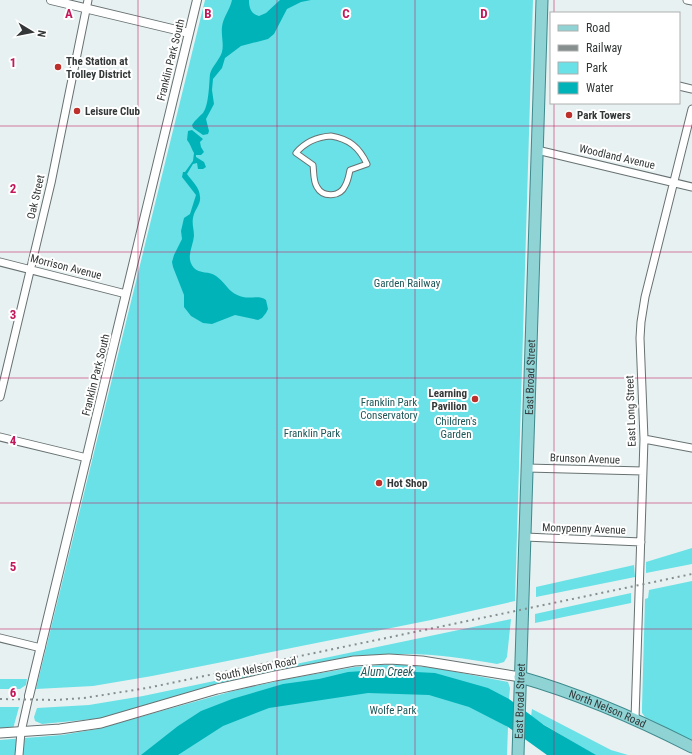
<svg xmlns="http://www.w3.org/2000/svg" width="692" height="755" font-family="'Roboto Condensed',sans-serif">
  <style>
    .green { fill: #6ae1e6 }
    .water { fill: #00b3b9 }
    .lines { fill: none; stroke-linecap: round; stroke-linejoin: round }
    .pedestrian-casing { stroke: #687171; stroke-width: 7 }
    .minor-casing { stroke: #687171; stroke-width: 9 }
    .tertiary-casing { stroke: #687171; stroke-width: 10 }
    .secondary-casing { stroke: #687171; stroke-width: 11 }
    .primary-casing { stroke: #3e898c; stroke-width: 13 }
    .pedestrian { stroke: #fff; stroke-width: 5 }
    .minor { stroke: #fff; stroke-width: 7 }
    .tertiary { stroke: #fff; stroke-width: 8 }
    .secondary { stroke: #fff; stroke-width: 9 }
    .primary { stroke: #8fd3d5; stroke-width: 11 }
    .rail { stroke: #878e8e; stroke-width: 2; stroke-dasharray: 2 4; stroke-linecap: butt }
    .grid { fill: none; stroke: #c2185b; stroke-width: 1; stroke-opacity: 0.55 }
    .poi-dot { fill: #bd2f2b; stroke: #fff; stroke-width: 1.5 }
    .labels { text-anchor: middle; dominant-baseline: central; stroke-width: 4; stroke-linejoin: round; paint-order: stroke }
    .street-label { font-size: 11px; fill: #333737; stroke: #fff }
    .poi-label { font-size: 11px; font-weight: bold; fill: #333737; stroke: #fff; text-anchor: start }
    .park-label { font-size: 11px; fill: #1e585a; stroke: #fff }
    .water-label { font-size: 12px; font-style: italic; fill: #225c5e; stroke: #fff }
    .grid-label { font-size: 13px; text-anchor: middle; font-weight: bold; fill: #c2185b; stroke: #fff; stroke-width: 4; stroke-linejoin: round; paint-order: stroke }
  </style>
  <rect width="100%" height="100%" fill="#e7f1f1"/>
  <!-- green -->
  <path class="green" d="M205,0H533L515,601L431,620L152,676L93,686L36,689Z
    M692,548V564L646,573V562Z
    M634,565L635,577L536,597V587Z
    M692,581V741L645,717L642,713V707L645,599L648,598L649,590Z
    M631,593V603L535,623V614Z
    M511,619L507,657L504,662L497,664C454,657 411,650 367,657L104,718L42,724L35,721L34,717L37,708L89,705L143,696Z
    M395,664L436,668L508,682L510,688L509,699H507L506,726L508,727L507,755H0V740L62,735L97,729L233,691L287,679L355,667Z
    M0,679H27L26,685L20,689H0Z
    M0,707H19L13,729H0Z
    M532,709L611,750L628,755H595L531,717Z"/>
  <!-- water -->
  <path class="water" d="M232,0H249C249,8 251,14 259,16L266,13L280,0H311L301,2L287,9L274,34L268,39L241,46L225,58L222,68L213,79L212,90L214,104L206,119L209,131L208,134L203,135L193,128L192,125C195,120 199,117 203,113C209,105 209,84 210,74C212,66 219,61 222,52C224,44 221,35 222,27C223,17 230,10 232,0Z
    M192,130L203,139L200,142L201,147L204,152L201,155H196V157L204,162L206,167L203,169H198L197,163L193,164L187,174C192,181 200,188 200,197C201,203 196,209 194,214C191,223 194,228 194,236C193,247 185,258 194,268C199,274 210,271 216,276C227,284 228,293 243,297C251,299 259,295 266,300L268,309L266,313L262,318L258,320L235,315L212,324L203,323L191,316L184,307V295L173,267L172,262L174,255L182,239L181,231L184,218L190,214L196,195L182,177L183,172H185L193,161L194,153C191,148 191,145 187,140L188,131Z
    M378,670L435,673L488,688L509,699L544,725L596,755H547L508,727L469,707L429,695L368,693L269,708L223,726L178,755H141L178,726L201,711L232,699L283,684L319,679L348,672Z"/>
  <g class="lines">
    <defs>
      <path id="pedestrian" d="M331,136C349,139 359,147 367,164L350,170C349,175 348,181 345,186C340,197 323,198 317,187C313,181 314,172 313,165L296,153C305,142 316,137 331,136Z"/>
      <path id="minor" d="M687,0L692,1
        M679,86L692,89
        M537,150L692,187
        M0,262L126,294
        M0,397L51,183L88,0
        M0,437L87,458
        M644,439L692,448
        M527,468L643,471
        M525,537L641,542
        M0,638L41,648
        M635,719L644,439L640,338L641,322L645,297L692,109
        M19,755L21,732L29,696"/>
      <path id="tertiary" d="M51,0L189,33
        M29,696L197,0"/>
      <path id="secondary" d="M0,733L60,729L101,723L217,689L275,676L354,661L389,659L422,661L520,677"/>
      <g id="primary">
        <path id="s1" d="M520,677C580,694 637,719 692,747"/>
        <path id="s2" d="M518,755L542,0"/>
      </g>
    </defs>
    <!-- pedestrian casing -->
    <use href="#pedestrian" class="pedestrian-casing"/>
    <!-- minor casing -->
    <use href="#minor" class="minor-casing"/>
    <!-- tertiary casing -->
    <use href="#tertiary" class="tertiary-casing"/>
    <!-- secondary casing -->
    <use href="#secondary" class="secondary-casing"/>
    <!-- primary casing -->
    <use href="#primary" class="primary-casing"/>
    <!-- pedestrian -->
    <use href="#pedestrian" class="pedestrian"/>
    <!-- minor -->
    <use href="#minor" class="minor"/>
    <!-- tertiary -->
    <use href="#tertiary" class="tertiary"/>
    <!-- secondary -->
    <use href="#secondary" class="secondary"/>
    <!-- primary -->
    <use href="#primary" class="primary"/>
    <!-- rail -->
    <path class="rail" d="M0,699L55,700L84,698L147,688L692,574"/>
  </g>
  <!-- grid -->
  <path class="grid" d="M138,0V755M277,0V755M415,0V755M554,0V13M554,103V755M0,126H692M0,252H692M0,378H692M0,503H692M0,629H692"/>
  <!-- markers -->
  <g class="poi-dot">
    <circle cx="58" cy="67" r="4"/>
    <circle cx="77" cy="111" r="4"/>
    <circle cx="569" cy="115" r="4"/>
    <circle cx="475" cy="399" r="4"/>
    <circle cx="379" cy="483" r="4"/>
  </g>
  <g class="labels">
    <!-- street labels -->
    <g class="street-label">
      <text transform="translate(171 60) rotate(-76)">Franklin Park South</text>
      <text transform="translate(617 157) rotate(13)">Woodland Avenue</text>
      <text transform="translate(36 197) rotate(-77)">Oak Street</text>
      <text transform="translate(66 267) rotate(14)">Morrison Avenue</text>
      <text transform="translate(96 375) rotate(-76)">Franklin Park South</text>
      <text stroke="none"><textPath href="#s2" startOffset="378">East Broad Street</textPath></text>
      <text transform="translate(631 411) rotate(-92)">East Long Street</text>
      <text transform="translate(585 459) rotate(2)">Brunson Avenue</text>
      <text transform="translate(584 529) rotate(2)">Monypenny Avenue</text>
      <text transform="translate(256 669) rotate(-12)">South Nelson Road</text>
      <text stroke="none"><textPath href="#s2" startOffset="54">East Broad Street</textPath></text>
      <text stroke="none"><textPath href="#s1" startOffset="93">North Nelson Road</textPath></text>
    </g>
    <!-- poi labels -->
    <g class="poi-label">
      <text x="66" y="61">The Station at<tspan x="66" dy="13">Trolley District</tspan></text>
      <text x="85" y="111">Leisure Club</text>
      <text x="577" y="115">Park Towers</text>
      <text x="467" y="393" text-anchor="end">Learning<tspan x="467" dy="13">Pavilion</tspan></text>
      <text x="387" y="483">Hot Shop</text>
    </g>
    <!-- park labels -->
    <g class="park-label">
      <text x="407" y="283">Garden Railway</text>
      <text x="389" y="402">Franklin Park<tspan x="389" dy="13">Conservatory</tspan></text>
      <text x="456" y="421">Children's<tspan x="456" dy="13">Garden</tspan></text>
      <text x="312" y="433">Franklin Park</text>
      <text x="393" y="710">Wolfe Park</text>
    </g>
    <!-- water labels -->
    <g class="water-label">
      <text x="387" y="672">Alum Creek</text>
    </g>
  </g>
  <g class="grid-label">
    <text x="69" y="18">A</text>
    <text x="208" y="18">B</text>
    <text x="346" y="18">C</text>
    <text x="484" y="18">D</text>
    <text x="13" y="67">1</text>
    <text x="13" y="193">2</text>
    <text x="13" y="319">3</text>
    <text x="13" y="445">4</text>
    <text x="13" y="571">5</text>
    <text x="13" y="697">6</text>
  </g>
  <!-- legend -->
  <rect x="550" y="12" width="130" height="92" fill="#ffffff" stroke="#adafaf"/>
  <rect x="558" y="25" width="20" height="6" fill="#8fd3d5" stroke="#adafaf"/>
  <text x="586" y="32" font-size="12" fill="#333737">Road</text>
  <rect x="558" y="45" width="20" height="6" fill="#878e8e" stroke="#adafaf"/>
  <text x="586" y="52" font-size="12" fill="#333737">Railway</text>
  <rect x="558" y="62" width="20" height="12" fill="#6ae1e6" stroke="#adafaf"/>
  <text x="586" y="72" font-size="12" fill="#333737">Park</text>
  <rect x="558" y="82" width="20" height="12" fill="#00b3b9" stroke="#adafaf"/>
  <text x="586" y="92" font-size="12" fill="#333737">Water</text>
  <!-- north arrow -->
  <g transform="translate(32 32) rotate(100)" stroke="#ffffff" stroke-width="3" paint-order="stroke">
  <path d="M0-3L7 15L0 10L-7 15Z" fill="#333737"/>
  <text y="-6" font-size="11" font-weight="bold" text-anchor="middle" fill="#333737">N</text>
  </g>
</svg>
